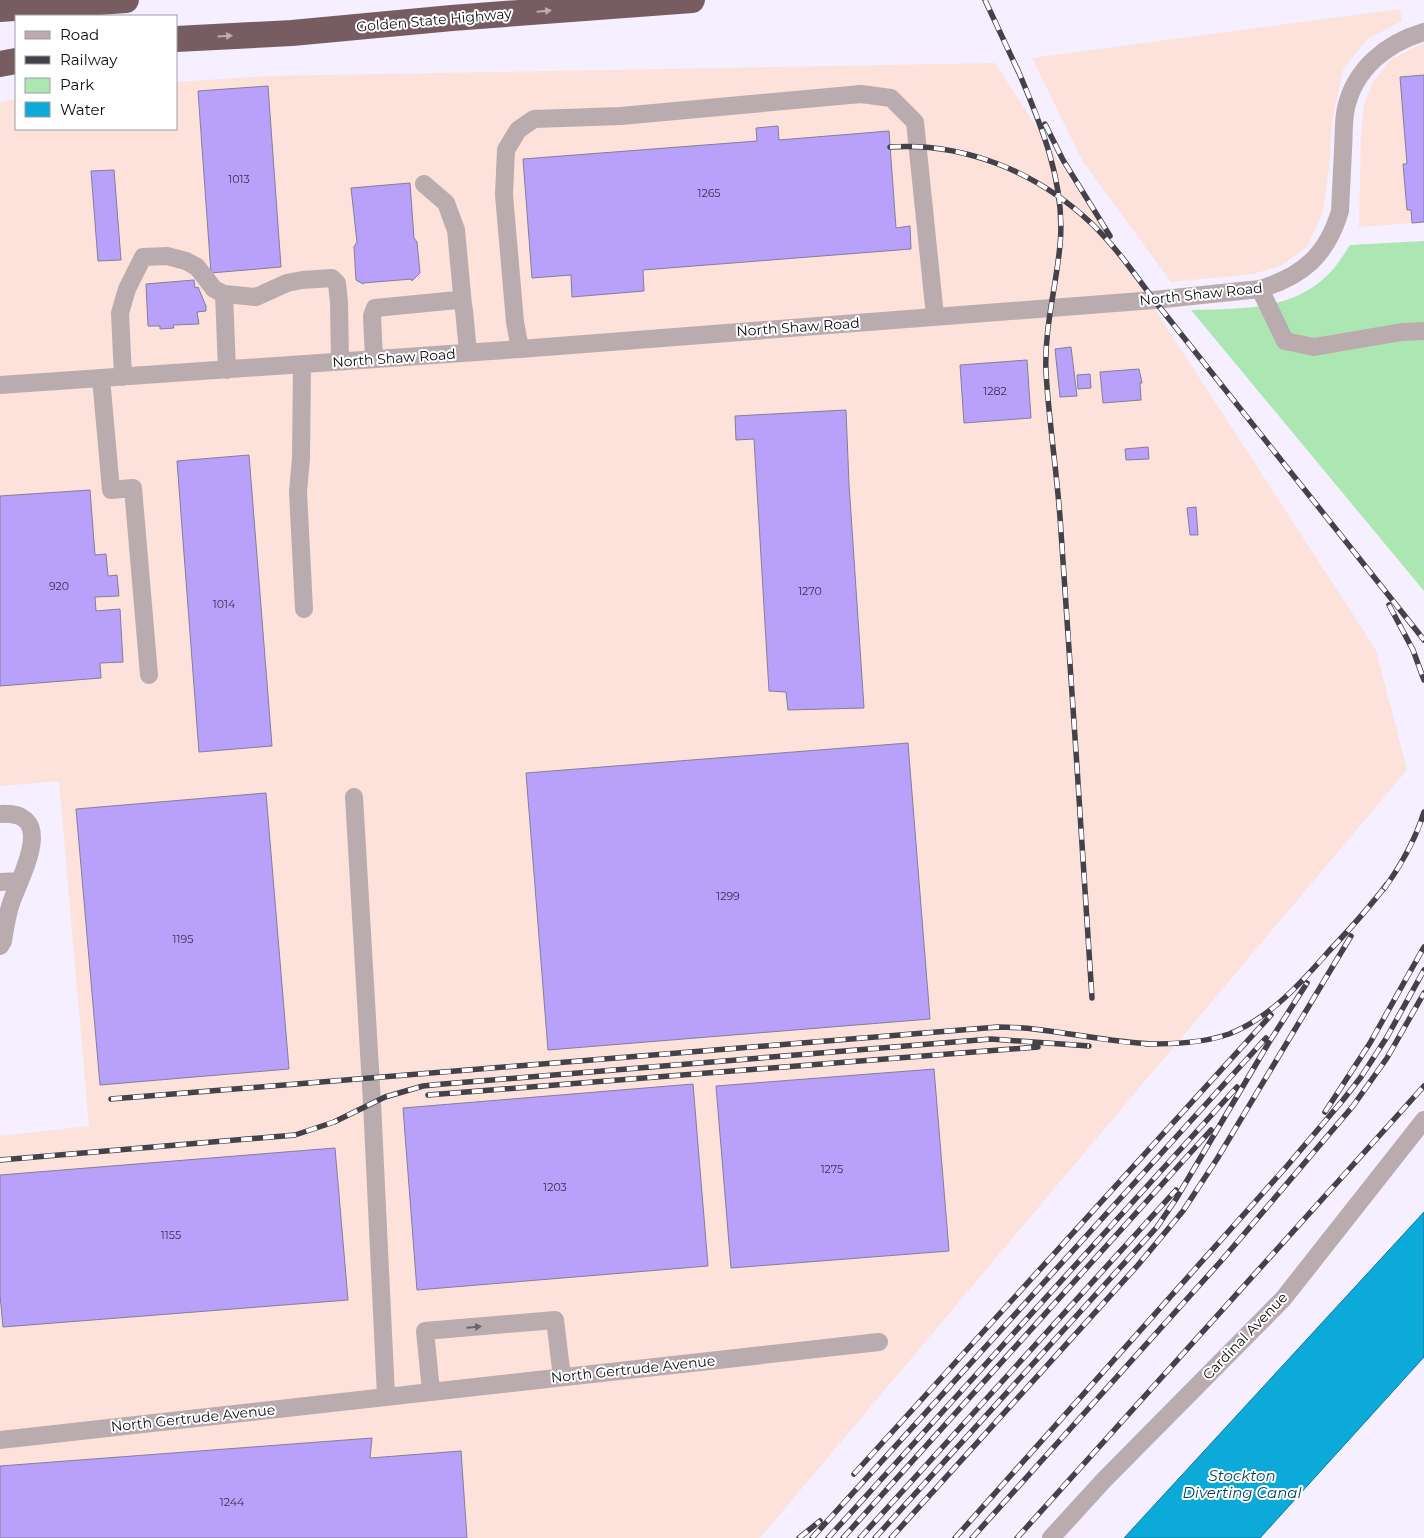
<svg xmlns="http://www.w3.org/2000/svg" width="1424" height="1538" font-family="Montserrat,sans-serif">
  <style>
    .industrial { fill: #fce2da }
    .green { fill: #ace7b3 }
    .water { fill: #0caad8; stroke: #0d7a9d }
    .building { fill: #b9a0fb; stroke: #837e96 }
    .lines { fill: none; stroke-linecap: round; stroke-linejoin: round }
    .minor { stroke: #baacae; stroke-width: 18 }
    .highway { stroke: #775c61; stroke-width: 26 }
    .rail-casing { stroke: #44414b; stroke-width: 5.5 }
    .rail { stroke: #fff; stroke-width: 4; stroke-dasharray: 11; stroke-linecap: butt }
    .oneway { fill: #bbaeb0 }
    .oneway2 { fill: #6d6468 }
    .labels { text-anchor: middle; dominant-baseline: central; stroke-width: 4; stroke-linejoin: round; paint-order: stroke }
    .number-label { font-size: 11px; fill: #39304d }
    .street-label { font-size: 14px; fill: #0e0b13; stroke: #fff }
    .water-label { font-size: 15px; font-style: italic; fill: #074255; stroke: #fff }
  </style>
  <rect width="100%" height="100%" fill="#f5efff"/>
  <!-- industrial -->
  <path class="industrial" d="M1400,9L1402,21L1367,39L1343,70L1332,121L1329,167L1323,212L1307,247L1280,266L1253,274L1171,282L1082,160L1032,58Z
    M1424,43V222L1359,227L1361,136L1364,105L1373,82L1390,60Z
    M995,63L1376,650L1407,770L760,1538H0V1136L89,1126L59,781L0,786V102L16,99V129H176V82L269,76Z"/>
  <!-- green -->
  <path class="green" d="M1424,241V591L1191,310C1244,308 1297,312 1335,267C1341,260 1345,252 1350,245Z"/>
  <!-- water -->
  <path class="water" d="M1424,1212V1357L1260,1538H1124Z"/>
  <!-- building -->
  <path class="building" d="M1424,75V222L1412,223L1411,210H1407L1403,164H1407L1400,77Z
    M268,86L281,267L211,273L198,91Z
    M778,126L779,140L889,131L896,228L910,226L911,249L643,270L644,291L572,297L571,275L532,278L523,159L757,141L756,128Z
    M114,170L121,260L98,261L91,171Z
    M410,183L414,238L417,242L420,273L412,281V279L363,283V284L356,280L354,247L357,242L351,188Z
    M194,280L195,288L198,287L206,306V311L197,312L199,324L173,325L174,328L160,329V326H148L146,284Z
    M1071,347L1077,396L1060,397L1055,349Z
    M1027,360L1031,418L964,423L960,365Z
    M1139,369L1142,383H1140L1141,400L1103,403L1100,372Z
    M1090,374L1091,388L1078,389L1077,375Z
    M846,410L849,484L864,708L788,710L786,692L769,691L754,439L736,440L735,416Z
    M1148,447L1149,459L1126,460L1125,449Z
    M249,455L272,746L199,752L177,461Z
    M90,490L95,555L106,554L108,576L117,575L119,596L95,597L96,611L120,609L123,662L100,663L101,678L0,686V496Z
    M1196,507L1198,535H1190L1187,508Z
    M908,743L930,1019L548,1050L526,773Z
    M266,793L289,1069L100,1085L76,809Z
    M934,1069L949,1251L731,1268L716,1086Z
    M693,1084L708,1266L417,1290L403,1108Z
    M335,1148L348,1300L3,1327L0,1295V1175Z
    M372,1438L370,1458L461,1451L467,1538H0V1466Z"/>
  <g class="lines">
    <!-- minor -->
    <path class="minor" d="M424,184L446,203L456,230L463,305
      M1260,289L1285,341L1314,347L1402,332L1424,331
      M224,294L227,370
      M520,349L515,322L504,195L506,150L518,130L534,119L621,116L861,94L891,98L915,122L935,316
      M374,359L372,316L375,308L457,300L463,305L464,310L468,352
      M302,364L301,458L298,492L304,609
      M123,377L120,313L127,289L143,257L167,256L186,261L197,267L214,289L224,294L256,297L287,283L302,280L332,278L337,283L339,303L340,361
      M101,378L111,490L133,488L149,675
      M0,385L520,349L1154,300L1260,289C1303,276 1327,255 1340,211C1341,190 1342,170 1343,150C1344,136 1343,121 1346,108C1355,68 1387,43 1424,32
      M354,797L372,1103L386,1396
      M0,814C59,810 20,877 11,903C7,915 5,928 3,941L0,946
      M0,882L20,881
      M431,1391L425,1331L555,1320L562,1377
      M0,1440L879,1342
      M1051,1538L1104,1480L1283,1299L1424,1120"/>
    <!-- highway -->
    <path class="highway" d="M0,9L126,0
      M176,39L292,33L452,18L692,0
      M0,64L16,61"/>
    <defs>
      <path id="rail" d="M985,0L1020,75
        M1017,68C1041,124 1066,184 1060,245C1056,288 1044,329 1046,372C1049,425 1058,478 1061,532C1072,687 1082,843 1092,998
        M1045,124L1063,160L1110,236
        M890,147C964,142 1037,172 1091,223C1115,246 1134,273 1154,300L1424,640
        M1389,605L1413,650L1424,680
        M1384,889C1401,865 1415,841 1424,812
        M1146,1044C1173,1044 1203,1043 1229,1034C1270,1018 1301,983 1329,951C1349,930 1369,908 1387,884
        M428,1095L1038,1047
        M111,1099L998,1027C1050,1027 1100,1042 1152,1044
        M1325,1112L1370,1043L1424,947
        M0,1160L295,1135L334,1122L385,1097L423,1086L443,1084L991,1039L1089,1046
        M854,1474L1271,1015
        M799,1538L820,1521
        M812,1538L1266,1038
        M828,1538L1237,1087
        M843,1538L1211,1130
        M860,1538L1176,1190
        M875,1538L1157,1227L1176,1199L1268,1044L1307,983
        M891,1538L1138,1265L1183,1211L1217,1159L1351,936
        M955,1538L1287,1166L1343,1100L1361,1077L1387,1037L1424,970
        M972,1538L1222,1260L1353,1106L1387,1058L1424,993
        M1017,1538L1424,1086"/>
    </defs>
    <!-- rail casing -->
    <use href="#rail" class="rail-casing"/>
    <!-- rail -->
    <use href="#rail" class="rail"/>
  </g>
  <!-- one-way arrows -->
  <defs><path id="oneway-solid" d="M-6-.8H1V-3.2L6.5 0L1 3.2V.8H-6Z" transform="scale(1.25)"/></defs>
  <g class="oneway">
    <use href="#oneway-solid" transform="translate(544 11) rotate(-5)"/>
    <use href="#oneway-solid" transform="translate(225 36) rotate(-3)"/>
  </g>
  <use class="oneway2" href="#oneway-solid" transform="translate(474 1327) rotate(-5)"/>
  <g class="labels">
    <!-- number labels -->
    <g class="number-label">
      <text x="239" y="179">1013</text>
      <text x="709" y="193">1265</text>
      <text x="995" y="391">1282</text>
      <text x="59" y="586">920</text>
      <text x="810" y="591">1270</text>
      <text x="224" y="604">1014</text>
      <text x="728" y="896">1299</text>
      <text x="183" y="939">1195</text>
      <text x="832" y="1169">1275</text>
      <text x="555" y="1187">1203</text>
      <text x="171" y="1235">1155</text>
      <text x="232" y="1502">1244</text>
    </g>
    <!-- street labels -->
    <g class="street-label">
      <text transform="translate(434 20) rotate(-5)">Golden State Highway</text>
      <text transform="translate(1201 294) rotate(-6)">North Shaw Road</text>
      <text transform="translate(798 327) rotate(-4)">North Shaw Road</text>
      <text transform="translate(394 358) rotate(-4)">North Shaw Road</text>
      <text transform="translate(1245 1336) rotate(-46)">Cardinal Avenue</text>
      <text transform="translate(633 1369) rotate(-6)">North Gertrude Avenue</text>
      <text transform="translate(193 1418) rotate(-6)">North Gertrude Avenue</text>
    </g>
    <!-- water labels -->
    <g class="water-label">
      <text x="1242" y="1475">Stockton<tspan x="1242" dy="17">Diverting Canal</tspan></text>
    </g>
  </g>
  <!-- legend -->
  <rect x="15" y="15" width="162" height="115" fill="#ffffff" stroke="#9f9da1"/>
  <rect x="25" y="31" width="25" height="8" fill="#baacae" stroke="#9f9da1"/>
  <text x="60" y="40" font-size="15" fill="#0e0b13">Road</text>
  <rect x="25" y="56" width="25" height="8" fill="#44414b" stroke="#9f9da1"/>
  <text x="60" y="65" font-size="15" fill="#0e0b13">Railway</text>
  <rect x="25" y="78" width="25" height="15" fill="#ace7b3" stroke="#9f9da1"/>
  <text x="60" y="90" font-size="15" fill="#0e0b13">Park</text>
  <rect x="25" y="102" width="25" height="15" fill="#0caad8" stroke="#9f9da1"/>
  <text x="60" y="115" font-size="15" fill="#0e0b13">Water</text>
</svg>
